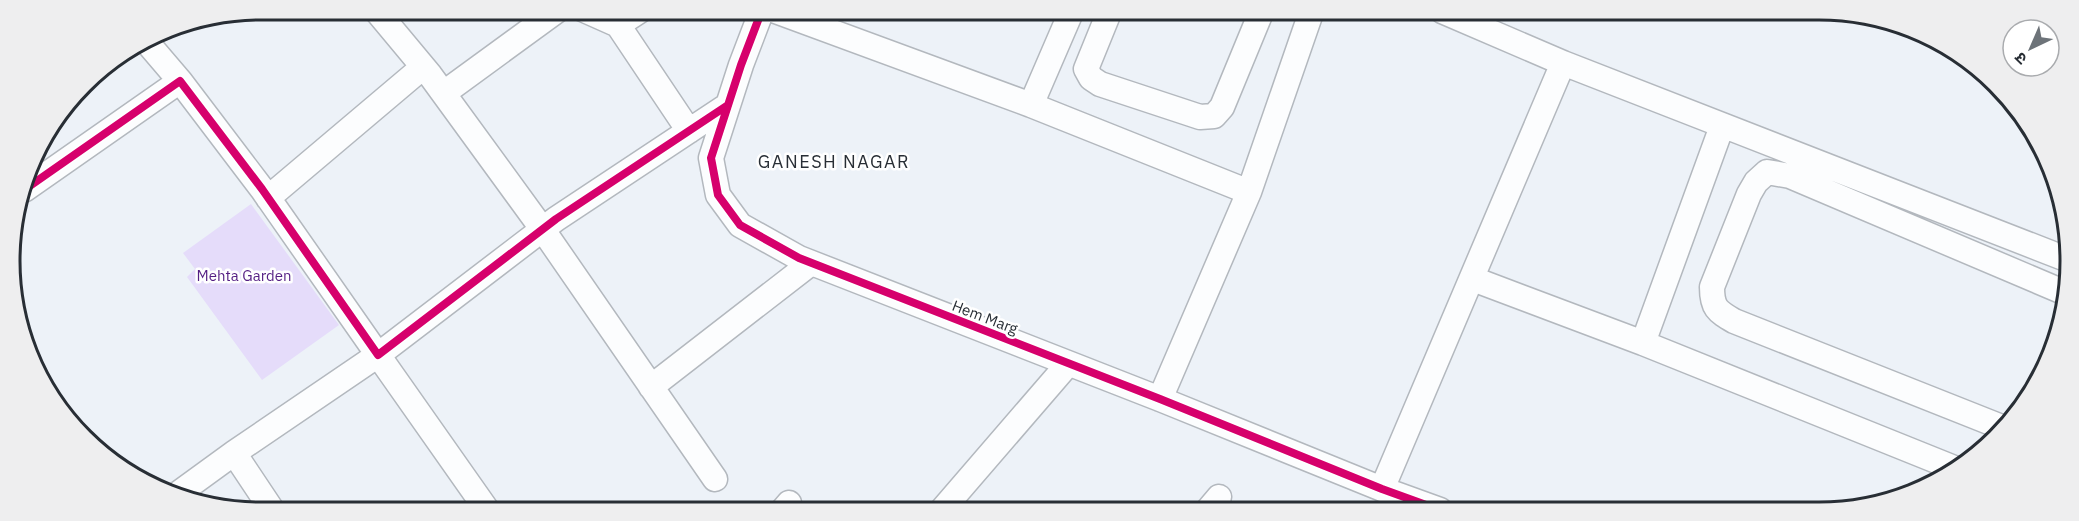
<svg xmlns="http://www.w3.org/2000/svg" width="2079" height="521" font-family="'IBM Plex Sans','Noto Sans Devanagari',sans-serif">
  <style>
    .green { fill: #e5dcfa }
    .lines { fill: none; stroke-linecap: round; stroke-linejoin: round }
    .street-casing { stroke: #b3b8be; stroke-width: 27 }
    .street { stroke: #fcfdfe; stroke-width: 24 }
    .cycleway-casing { stroke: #fff; stroke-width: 11 }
    .cycleway { stroke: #d6006c; stroke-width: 8 }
    .labels { text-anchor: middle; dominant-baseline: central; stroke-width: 5; stroke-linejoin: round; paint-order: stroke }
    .park-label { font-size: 15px; fill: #541e83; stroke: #fff }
    .street-label { font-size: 15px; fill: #282e35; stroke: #fff }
    .quarter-label { font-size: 18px; letter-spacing: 1.5px; fill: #282e35; stroke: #fff }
    .rim { fill: none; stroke: #282e35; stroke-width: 3 }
  </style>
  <rect width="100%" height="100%" fill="#edf2f8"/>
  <!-- green -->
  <path class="green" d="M251,204L339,325L262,380L187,277L195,269L183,253Z"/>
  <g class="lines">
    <defs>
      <path id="street" d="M375,9L430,75L543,230L715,479
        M582,9L618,25
        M641,10L618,25L689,131
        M762,10L741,65L711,158L718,195L740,225L799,258L1160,399L1382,489L1440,510
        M773,10L1031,105L1249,192
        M1110,10L1086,69L1091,78L1100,84L1200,117L1214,116L1222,107L1262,10
        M145,40L180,81
        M1563,63L2066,259
        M444,93L559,9
        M1031,105L1072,10
        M24,190L180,81L262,189L378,355L556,219L728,105
        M268,198L423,67
        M1473,279L1643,343L1954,468
        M1643,343L1722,126
        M651,387L811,263
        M1160,399L1249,192L1312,10
        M2004,428L1734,321C1717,311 1712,308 1712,287L1749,194L1756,182L1767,172L1790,176L2068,294
        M234,453L378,355L487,510
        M1382,489L1563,63L1442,11
        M179,493L234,453L272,510
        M783,510L789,503
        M942,510L1068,364
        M1208,510L1219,497"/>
    </defs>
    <!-- street casing -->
    <use href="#street" class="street-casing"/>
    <!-- street -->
    <use href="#street" class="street"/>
    <defs>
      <path id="cycleway" d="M762,10L741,65L711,158L718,195L740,225L799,258L1160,399L1382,489L1440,510
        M24,190L180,81L262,189L378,355L556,219L728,105"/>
    </defs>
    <!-- cycleway casing -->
    <use href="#cycleway" class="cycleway-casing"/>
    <!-- cycleway -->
    <use href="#cycleway" class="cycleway"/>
  </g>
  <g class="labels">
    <!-- park labels -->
    <g class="park-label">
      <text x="244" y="275">Mehta Garden</text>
    </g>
    <!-- street labels -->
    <g class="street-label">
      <text transform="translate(985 317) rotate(21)">Hem Marg</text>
    </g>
    <!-- quarter labels -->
    <g class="quarter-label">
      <text x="834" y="161">GANESH NAGAR</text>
    </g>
  </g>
  <!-- crop -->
  <path d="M0 0H2079V521H0ZM261 20H1819A241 241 0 0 1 2060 261V261A241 241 0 0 1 1819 502H261A241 241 0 0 1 20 261V261A241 241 0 0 1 261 20Z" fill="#eeeeef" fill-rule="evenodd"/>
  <path class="rim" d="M261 20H1819A241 241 0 0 1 2060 261V261A241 241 0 0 1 1819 502H261A241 241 0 0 1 20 261V261A241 241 0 0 1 261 20Z"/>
  <!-- north arrow -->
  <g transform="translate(2031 48) rotate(224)"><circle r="28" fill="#ffffff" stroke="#a9abae" stroke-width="1.5"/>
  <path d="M0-4.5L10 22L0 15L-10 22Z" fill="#6d7379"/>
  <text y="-9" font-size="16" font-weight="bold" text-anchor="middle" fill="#282e35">उ</text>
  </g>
</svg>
